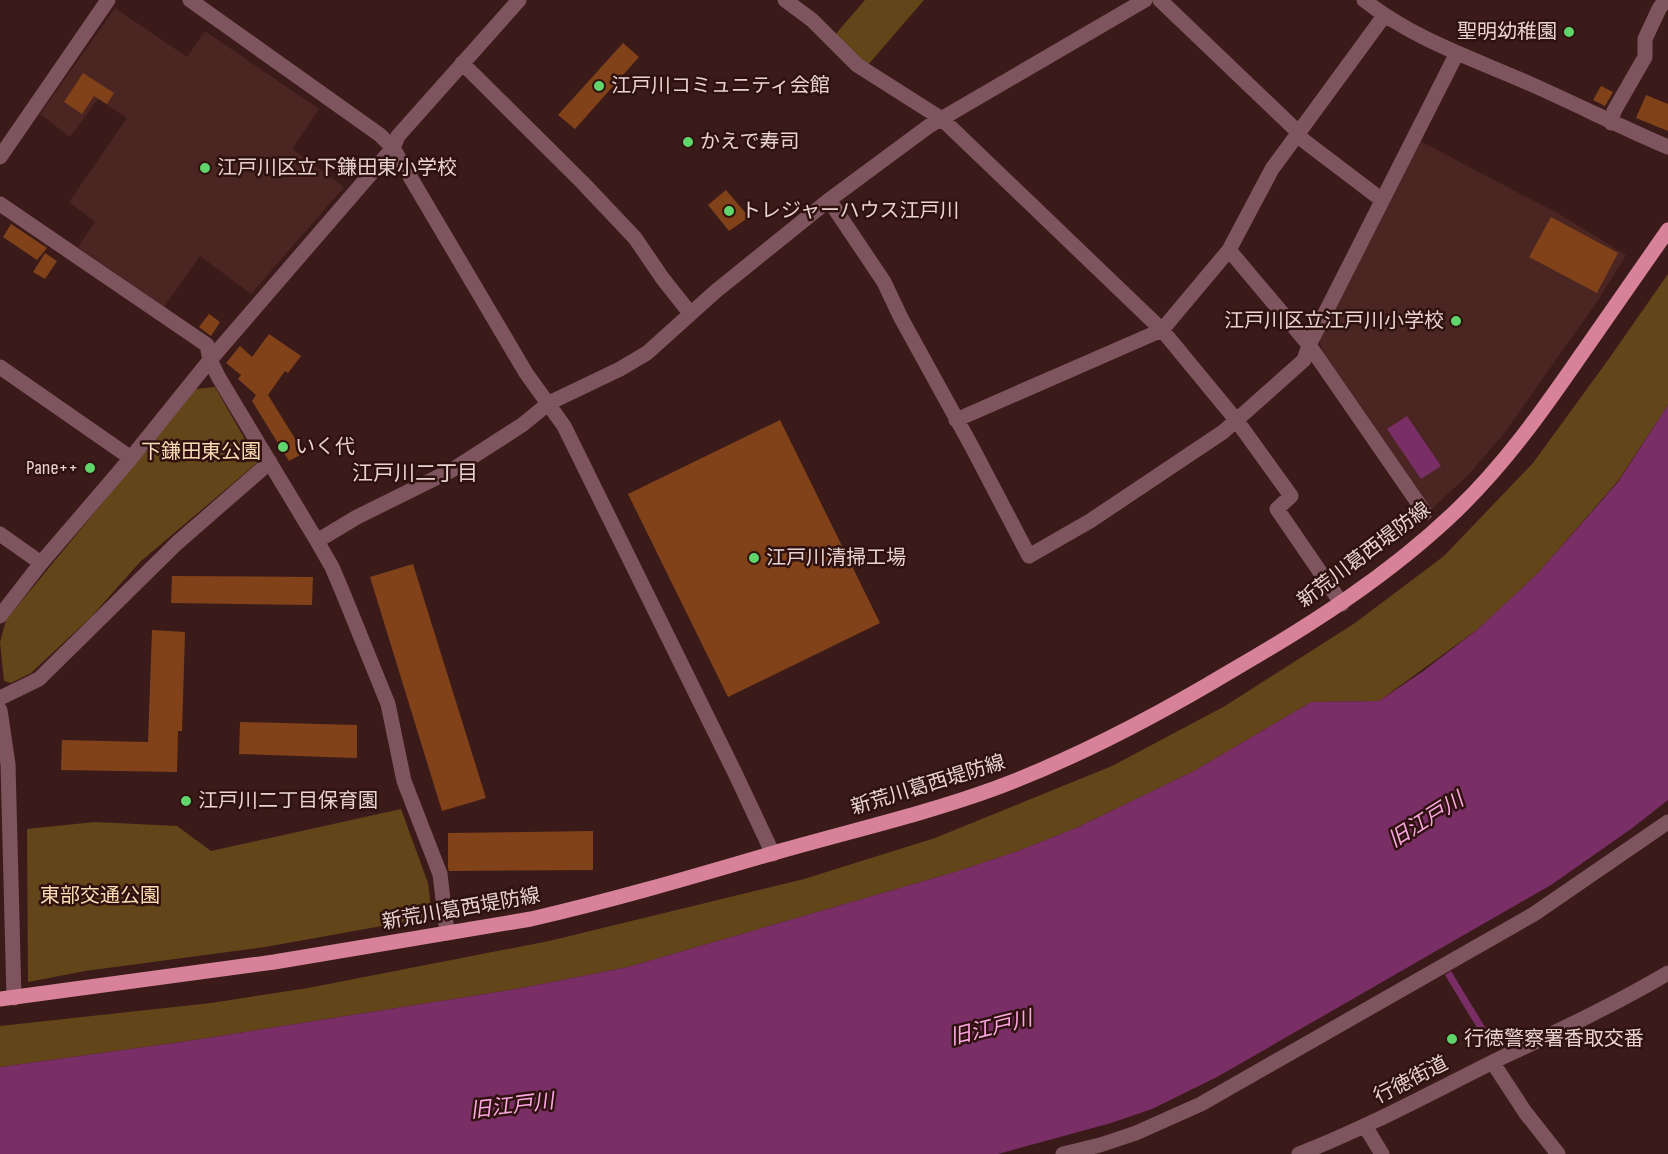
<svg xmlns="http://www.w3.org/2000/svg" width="1668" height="1154" font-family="'Sofia Sans Condensed','Noto Sans JP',sans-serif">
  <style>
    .built { fill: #4a2522 }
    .green { fill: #63451a }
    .water { fill: #7a2e66 }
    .building { fill: #814219 }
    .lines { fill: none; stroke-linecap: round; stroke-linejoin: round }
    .minor { stroke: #7e555f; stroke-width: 15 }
    .major { stroke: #d78299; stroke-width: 15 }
    .poi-dot { fill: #5fd56b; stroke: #2f120f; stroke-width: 2 }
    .labels { text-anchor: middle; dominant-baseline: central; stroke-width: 5; stroke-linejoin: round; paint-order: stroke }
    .poi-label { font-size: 20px; fill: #e8d3d0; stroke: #2f120f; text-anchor: start }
    .park-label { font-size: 20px; fill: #fadbb3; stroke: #2f120f }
    .street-label { font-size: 20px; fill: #e8d3d0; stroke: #2f120f }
    .neighbourhood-label { font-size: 21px; fill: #e8d3d0; stroke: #2f120f }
    .water-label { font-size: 21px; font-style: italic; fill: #fda7e2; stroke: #2f120f }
  </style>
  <rect width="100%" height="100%" fill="#3a1b19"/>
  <!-- built -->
  <path class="built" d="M115,8L187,57L205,31L319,109L292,149L344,187L251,294L200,256L164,307L78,247L95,222L69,202L127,118L98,99L70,137L40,114Z
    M1420,141L1559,214L1626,255L1597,302L1502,436L1470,473L1430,511L1323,354L1319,340Z"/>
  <!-- green -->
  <path class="green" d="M865,0H924L867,66L834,36Z
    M1668,274V405L1618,481L1538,573L1478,629L1379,701L1311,702L1194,771L1076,828L1018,851L955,872L628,967L516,989L188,1041L0,1067V1026L211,1003L308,988L549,941L804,879L935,838L1112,766L1225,706L1355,623L1444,556L1533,463L1608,360Z
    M215,387L258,462L140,562L91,617L31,673L11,683L4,681L0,642L6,620L196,389Z
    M401,809L428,883L432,917L265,947L85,971L28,982L27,829L95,822L177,826L211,851Z"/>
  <!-- water -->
  <path class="water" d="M1668,405V800L1631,829L1551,885L1217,1077L1152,1109L1111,1123L998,1154H0V1067L188,1041L516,989L628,967L955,872L1018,851L1076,828L1194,771L1311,702L1379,701L1422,672L1478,629L1538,573L1618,482Z
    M1407,416L1441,466L1421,479L1387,429Z
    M1451,971L1491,1037L1485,1041L1445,975Z"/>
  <!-- building -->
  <path class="building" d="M623,43L639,57L575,129L558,115Z
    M83,73L114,93L107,104L94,96L82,114L64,102Z
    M1601,86L1613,92L1605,106L1593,100Z
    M1646,95L1668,104V131L1636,118Z
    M726,190L749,217L729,231L708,205Z
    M1551,217L1618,253L1597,293L1529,257Z
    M11,224L47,248L37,260L3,237Z
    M45,253L57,261L45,279L33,272Z
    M209,314L220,322L211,336L199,327Z
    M269,334L301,356L288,373L285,371L268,395L304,453L289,461L252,401L256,395L238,379L241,375L226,363L240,346L252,357Z
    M780,420L880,623L728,697L628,494Z
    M413,564L486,798L442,811L370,577Z
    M172,576L313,577L312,605L171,603Z
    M152,630L185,632L182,731H178L177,772L61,770L62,740L148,742Z
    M240,722L357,725V758L239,754Z
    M593,831V870L449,871L448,868V833Z"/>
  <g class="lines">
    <!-- minor -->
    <path class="minor" d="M190,0L380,135L393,148L526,373L564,426L734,771L773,854
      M785,0L812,20L857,65L942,119L1162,330L1237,421L1291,496L1277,509L1342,604
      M1160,0L1298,132L1303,140L1382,200
      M1364,0C1414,40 1477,60 1535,86C1580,106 1623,128 1668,147
      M462,63L582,182L635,238L663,279L690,313
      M1611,123L1614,111L1645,57V39L1659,9L1665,0
      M0,157L108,0
      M829,200L884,282L901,318L972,447L1029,556L1090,521L1223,432L1304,360L1309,345L1457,53
      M0,204L207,345L210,360L219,378L317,541L332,567L343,593L388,704L404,781L440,874L447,933
      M1229,250L1309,345L1425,513
      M0,367L131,458
      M956,420L1162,330L1229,250L1272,169L1384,16
      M0,534L41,563
      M317,541L357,517L452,470L522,425L549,403L620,369L647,353L716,291L829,200L929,126L1145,0
      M0,616L41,563L131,458L210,360L393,148L398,136L519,0
      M0,698L39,679L177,543L270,462
      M0,710L8,764L14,998
      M1493,1063L1525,1112L1558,1154
      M1365,1126L1382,1154
      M1063,1154L1100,1145L1136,1133L1201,1104L1534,914L1668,822
      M1299,1154C1369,1127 1434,1091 1501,1058C1558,1031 1614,1005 1668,973"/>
    <!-- major -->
    <path class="major" d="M0,999L274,962L531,919C614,900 695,876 777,852C850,831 925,814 996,788C1079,757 1156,716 1231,671C1311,625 1389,575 1456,511C1505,464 1543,410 1581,355C1610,313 1639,272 1668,230"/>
  </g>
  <!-- markers -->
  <g class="poi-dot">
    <circle cx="1569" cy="32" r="6"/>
    <circle cx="599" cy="86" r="6"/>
    <circle cx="688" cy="142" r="6"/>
    <circle cx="205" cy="168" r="6"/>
    <circle cx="729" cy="211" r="6"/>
    <circle cx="1456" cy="321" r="6"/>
    <circle cx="283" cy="447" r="6"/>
    <circle cx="90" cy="468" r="6"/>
    <circle cx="754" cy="558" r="6"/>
    <circle cx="186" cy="801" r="6"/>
    <circle cx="1452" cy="1039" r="6"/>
  </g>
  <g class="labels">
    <!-- poi labels -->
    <g class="poi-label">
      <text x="1557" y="32" text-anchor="end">聖明幼稚園</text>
      <text x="611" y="86">江戸川コミュニティ会館</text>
      <text x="700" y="142">かえで寿司</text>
      <text x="217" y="168">江戸川区立下鎌田東小学校</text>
      <text x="741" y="211">トレジャーハウス江戸川</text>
      <text x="1444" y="321" text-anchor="end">江戸川区立江戸川小学校</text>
      <text x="295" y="447">いく代</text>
      <text x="78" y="468" text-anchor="end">Pane++</text>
      <text x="766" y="558">江戸川清掃工場</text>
      <text x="198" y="801">江戸川二丁目保育園</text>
      <text x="1464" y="1039">行徳警察署香取交番</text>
    </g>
    <!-- park labels -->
    <g class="park-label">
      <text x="201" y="452">下鎌田東公園</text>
      <text x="100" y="896">東部交通公園</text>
    </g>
    <!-- street labels -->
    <g class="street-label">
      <text transform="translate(1364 555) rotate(-37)">新荒川葛西堤防線</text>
      <text transform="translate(928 785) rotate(-17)">新荒川葛西堤防線</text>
      <text transform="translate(461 909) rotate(-10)">新荒川葛西堤防線</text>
      <text transform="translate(1411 1080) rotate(-27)">行徳街道</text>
    </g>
    <!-- neighbourhood labels -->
    <g class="neighbourhood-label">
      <text x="415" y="473">江戸川二丁目</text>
    </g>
    <!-- water labels -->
    <g class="water-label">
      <text transform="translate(1426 820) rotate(-32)">旧江戸川</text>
      <text transform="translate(991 1028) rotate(-14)">旧江戸川</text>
      <text transform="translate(512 1106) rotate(-7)">旧江戸川</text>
    </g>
  </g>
</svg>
